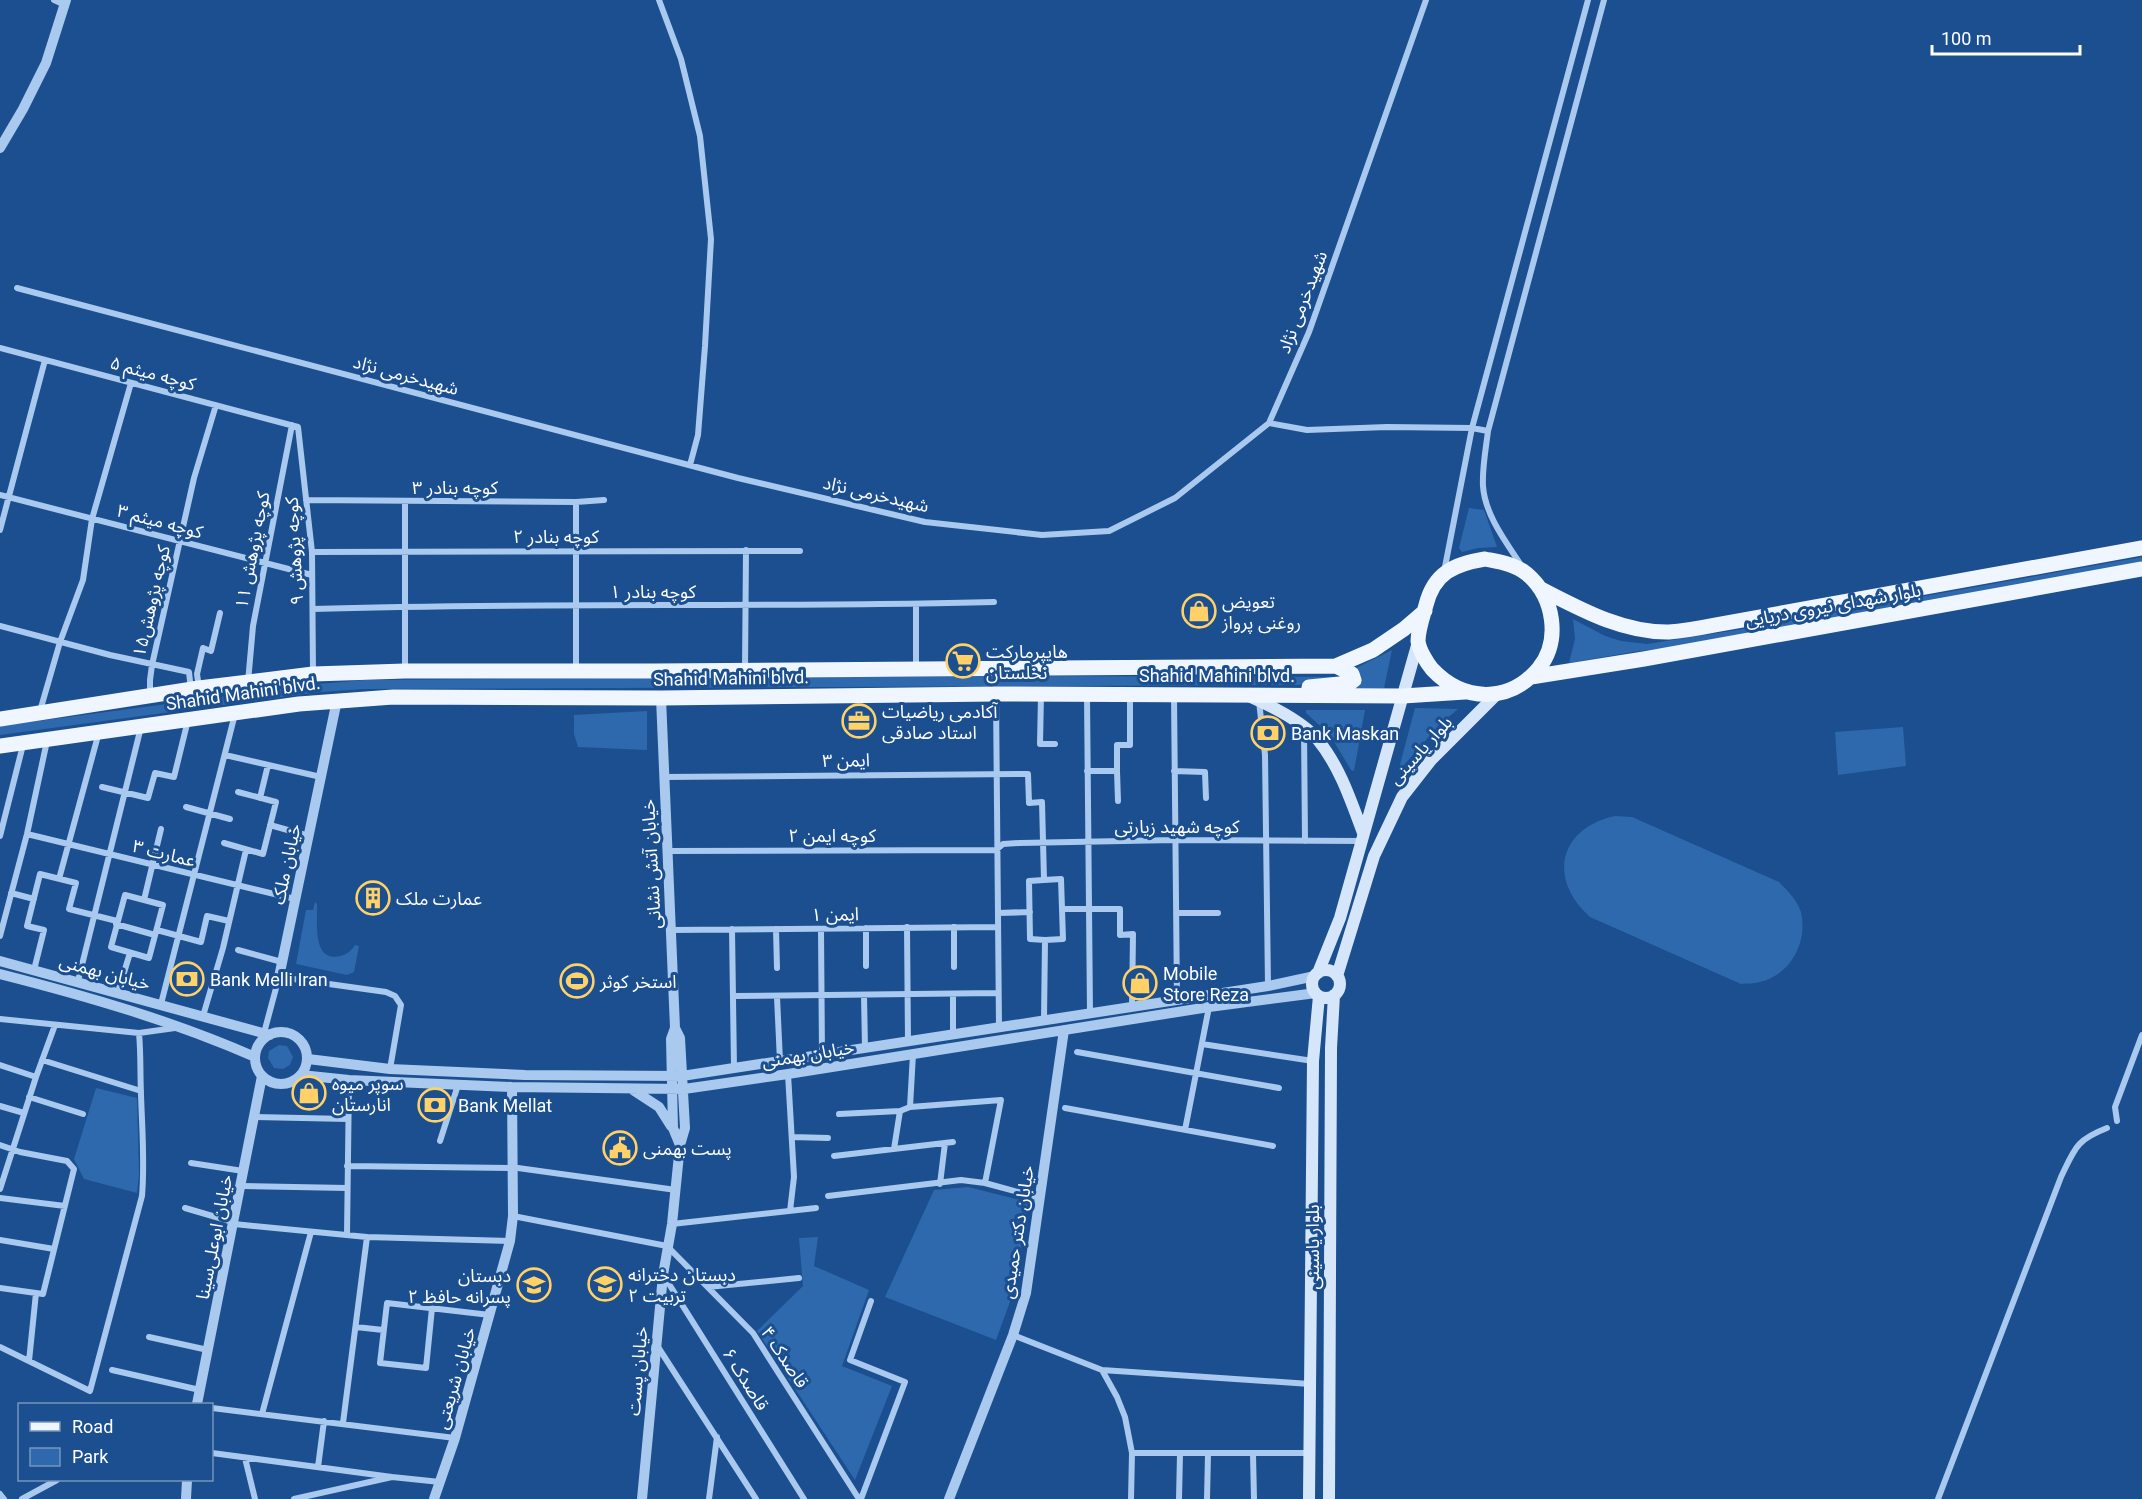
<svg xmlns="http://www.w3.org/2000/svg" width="2142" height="1499" font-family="Roboto,'Noto Sans Arabic',sans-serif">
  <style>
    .green { fill: #2e69ad }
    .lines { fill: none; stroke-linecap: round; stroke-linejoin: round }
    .minor { stroke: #a9c9ee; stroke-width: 6 }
    .tertiary { stroke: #a9c9ee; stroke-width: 10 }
    .secondary { stroke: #d6e6fa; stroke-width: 12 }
    .primary { stroke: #f0f6ff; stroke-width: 15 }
    .labels { text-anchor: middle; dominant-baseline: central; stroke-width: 6; stroke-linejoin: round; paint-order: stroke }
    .street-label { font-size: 18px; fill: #fff; stroke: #1b4f8f }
    .poi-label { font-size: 18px; fill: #fff; stroke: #1b4f8f; text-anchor: start }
  </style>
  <rect width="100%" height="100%" fill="#1b4f8f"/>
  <!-- green -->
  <path class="green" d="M1469,508L1484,510L1497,547L1478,548L1462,552L1459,548Z
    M2142,557V561L2132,564L1692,645L1633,652L1569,663L1575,639L1573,619L1605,636L1621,641L1647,644L1737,630Z
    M1392,650L1384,688H1355L1361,677L1356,668Z
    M1021,676L1348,677L1311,680L1300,685L364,689L320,692L0,735V726L319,684L364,680Z
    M1415,708L1458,709L1439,725L1398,772Z
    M1306,710H1365L1354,771L1351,770L1330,735L1306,713Z
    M647,711V750L578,747L574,734V715Z
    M1903,727L1906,766L1838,775L1835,732Z
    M1615,816L1632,817L1779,882C1788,891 1797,900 1801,912C1808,943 1790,975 1760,982C1754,984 1747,983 1741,984L1590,917C1547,879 1559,828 1615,816Z
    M315,902L317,904C318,920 311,963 340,956C346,955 352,950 355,945L359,946L354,972L347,975L296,964L306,910H313Z
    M279,1045L287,1046L293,1057L290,1065L283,1069L274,1068L268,1058L269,1051Z
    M96,1088L137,1098L139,1174L137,1193L84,1179L74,1159Z
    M968,1187L1028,1202L1015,1288L996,1340L885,1297L934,1190Z
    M818,1237L814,1266L869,1290L842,1366L892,1386L855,1480L757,1331L803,1286L799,1238Z"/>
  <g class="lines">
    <!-- minor -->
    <path class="minor" d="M54,0L65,5
      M659,0L681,59L700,136L711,239L705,346L698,435L690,465
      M17,288L738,478L925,522L1042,535L1109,531L1175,498L1269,423L1309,332L1426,0
      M0,348L298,427L312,552L313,672
      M1269,423L1307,430L1387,427L1472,428L1488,431
      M0,495L312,575
      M306,500L576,502L604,500
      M576,502V669
      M0,530L45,360
      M312,552L800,551
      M1521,565C1506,542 1485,515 1483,486C1482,468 1486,448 1488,431L1604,0
      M1444,572L1472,428L1588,0
      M916,604V668
      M313,609C540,602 767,608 994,602
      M0,626L110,655L189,672L191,690
      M405,669V502
      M745,669L746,550
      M248,682L253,626L292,425
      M199,688L197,674L203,648L211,651L220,613
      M150,695V680L152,665L194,478L216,405
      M996,695L999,1027
      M1041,695L1040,744H1055
      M1174,695L1177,1000
      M1087,696L1090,1013
      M1259,701L1265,755L1268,986
      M40,711L60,642L83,580L92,519L131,383
      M1304,729L1305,841
      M225,755L321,777
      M1087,771H1117L1118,801
      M1117,771V745H1130V695
      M1174,771L1205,772L1206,798
      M663,777L1028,774L1029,803L1042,802L1044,880L1061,879L1063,939L1045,940L1044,1020
      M102,787L148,798L155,773L174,777L188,720
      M260,798L268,765
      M186,807L230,819
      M270,825L309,836
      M27,834L295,899
      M0,836L23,745
      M224,843L263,854L276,802L238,792
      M996,850L1003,844L1020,843L1175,840L1361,841
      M667,851L996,850
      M59,879L99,732
      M1044,880L1029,881L1030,939L1045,940
      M11,893L34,899
      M125,895L163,905L149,958L111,947Z
      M144,900L161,829
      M1062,909H1120V935L1133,934L1132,1007
      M998,913L1030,912
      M1176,913H1218
      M116,924L155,935
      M907,927L908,1041
      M954,927V967
      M866,928V966
      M732,929L734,1068
      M776,929L777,968
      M821,929L822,1055
      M157,930L201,942L207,916L229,921
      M672,930L998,927
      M0,936L27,834L47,741
      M238,950L282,962
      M34,970L44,930L27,926L40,874L76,883L69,909L117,921
      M78,981L141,727
      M118,992L130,953
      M953,994V1034
      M864,995L865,1048
      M734,996L998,993
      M777,997L780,1061
      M161,1004L235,714
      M203,1016L223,948L246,850
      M0,1019L139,1033L175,1028
      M264,1033L279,977L386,992L395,996L401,1005L390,1069
      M1202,1044L1313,1061
      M1077,1052L1279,1088
      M42,1060L141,1091
      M0,1065L36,1077
      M788,1074L794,1177L790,1211
      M29,1097L83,1114
      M0,1106L24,1113
      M910,1107L913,1054
      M1065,1108L1273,1146
      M839,1114L900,1111L910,1107L1001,1100L985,1183
      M255,1117L348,1119
      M2117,1121L2115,1107L2142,1035
      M1185,1130L1209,1007
      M792,1137L828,1138
      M440,1141L458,1085
      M0,1145L20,1152L67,1161L74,1169L43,1294L36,1293L29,1361
      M894,1149L900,1111
      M834,1156L953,1142
      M191,1163L243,1171
      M347,1166L518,1168L676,1190
      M940,1184L945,1143
      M241,1186L347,1188
      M0,1189L36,1077L55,1025
      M828,1196L961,1180L985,1183L1040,1198
      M0,1198L65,1206
      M185,1208L233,1222
      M513,1216L667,1246L753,1333L859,1499
      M234,1224L367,1237L510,1241
      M672,1224L816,1208
      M347,1235L349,1080
      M0,1240L54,1249
      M664,1276L804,1499
      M708,1287L799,1278
      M0,1288L36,1293
      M432,1308L426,1368L380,1363L387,1303L490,1315
      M356,1327L383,1330
      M1013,1335L1102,1370L1117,1397L1125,1417L1132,1453L1131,1499
      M149,1337L208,1350
      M0,1347L90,1391L142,1196C145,1162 142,1128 141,1094C140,1073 141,1054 139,1033
      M658,1347L756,1499
      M112,1370L200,1390
      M1102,1370L1310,1384
      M212,1408L455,1438
      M262,1414L311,1232
      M343,1423L367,1237
      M212,1453L392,1477
      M1132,1453H1310
      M1253,1454L1254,1499
      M245,1458L255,1499
      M318,1467L324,1421
      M0,1494L4,1499
      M22,1499L57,1480
      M294,1499L392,1477L440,1482
      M709,1499L717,1437
      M861,1499L905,1382L850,1360L871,1301
      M1179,1499L1180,1454
      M1207,1499L1208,1454
      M1938,1499L2061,1177C2075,1148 2076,1140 2107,1128"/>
    <!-- tertiary -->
    <path class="tertiary" d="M0,148L23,109L46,63L66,0
      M661,698L675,1028L671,1039L673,1128L680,1145
      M0,961L270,1035
      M0,974C87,996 173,1021 255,1057
      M279,977L337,700
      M255 1058a26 26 0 1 1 52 0a26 26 0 1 1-52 0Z
      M308,1059L390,1069L525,1075L682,1076L1268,986L1315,976
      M301,1075L349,1080L512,1087L684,1089L788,1074L1209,1007L1316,993
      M633,1090L659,1107L671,1126
      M197,1404L262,1076
      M186,1499L187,1480
      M434,1499L455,1438L510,1241L513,1216L512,1087
      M642,1499L663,1275L672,1224L680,1145L685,1128L680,1038L675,1028
      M949,1499L1013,1335L1026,1293L1064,1030"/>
    <!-- secondary -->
    <path class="secondary" d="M1251,697C1271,706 1304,723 1318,740C1340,767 1351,801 1363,833
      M1312 984a14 14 0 1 1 28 0a14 14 0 1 1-28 0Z
      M1318,973L1340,918L1418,642
      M1337,976L1374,856L1402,797L1431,760L1497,694
      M1309,1499L1313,1061L1319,996
      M1329,1499L1331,1048L1334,995"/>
    <!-- primary -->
    <path class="primary" d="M1485,559C1500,562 1515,564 1527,574C1554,597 1561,640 1539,668C1509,704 1463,702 1432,669C1427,663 1419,650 1418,641C1418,630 1423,616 1426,605C1434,573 1454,564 1485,559Z
      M1541,589C1580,609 1623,633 1669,632C1684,631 1700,628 1715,625L2142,548
      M1531,677L1644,659L2142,569
      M1309,687L1350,683L1354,680L1352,674L1336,666
      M0,719L199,688L313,674L405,671H654L1336,666L1373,650L1404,629L1425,611
      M0,746L299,704L393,697L661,698L996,694L1403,696L1465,692"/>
  </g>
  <!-- icons -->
  <defs>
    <symbol id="shop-ring" viewBox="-11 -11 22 22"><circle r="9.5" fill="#1b4f8f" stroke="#ffd166" stroke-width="1.5"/><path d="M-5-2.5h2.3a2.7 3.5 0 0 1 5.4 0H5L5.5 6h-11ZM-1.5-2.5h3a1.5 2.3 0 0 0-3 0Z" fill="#ffd166"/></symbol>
    <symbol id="supermarket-ring" viewBox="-11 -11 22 22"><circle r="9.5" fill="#1b4f8f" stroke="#ffd166" stroke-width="1.5"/><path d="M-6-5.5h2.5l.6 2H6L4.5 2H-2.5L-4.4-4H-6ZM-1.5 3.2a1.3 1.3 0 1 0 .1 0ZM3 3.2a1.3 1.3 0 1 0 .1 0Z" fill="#ffd166"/></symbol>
    <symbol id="office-ring" viewBox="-11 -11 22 22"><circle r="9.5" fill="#1b4f8f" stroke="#ffd166" stroke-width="1.5"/><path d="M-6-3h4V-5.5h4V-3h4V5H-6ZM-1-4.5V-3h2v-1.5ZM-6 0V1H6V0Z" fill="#ffd166"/></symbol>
    <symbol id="bank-ring" viewBox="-11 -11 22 22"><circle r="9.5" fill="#1b4f8f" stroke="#ffd166" stroke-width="1.5"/><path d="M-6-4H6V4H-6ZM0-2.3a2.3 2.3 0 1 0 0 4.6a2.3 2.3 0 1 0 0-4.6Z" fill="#ffd166"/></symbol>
    <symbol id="building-ring" viewBox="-11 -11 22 22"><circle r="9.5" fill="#1b4f8f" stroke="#ffd166" stroke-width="1.5"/><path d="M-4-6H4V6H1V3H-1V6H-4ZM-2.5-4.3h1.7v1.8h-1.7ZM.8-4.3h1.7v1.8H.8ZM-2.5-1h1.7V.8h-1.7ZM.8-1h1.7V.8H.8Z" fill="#ffd166"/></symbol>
    <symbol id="stadium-ring" viewBox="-11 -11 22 22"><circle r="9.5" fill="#1b4f8f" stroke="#ffd166" stroke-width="1.5"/><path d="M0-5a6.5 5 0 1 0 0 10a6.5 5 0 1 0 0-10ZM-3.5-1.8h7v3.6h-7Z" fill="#ffd166"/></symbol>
    <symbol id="civic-ring" viewBox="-11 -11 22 22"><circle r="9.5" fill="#1b4f8f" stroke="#ffd166" stroke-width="1.5"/><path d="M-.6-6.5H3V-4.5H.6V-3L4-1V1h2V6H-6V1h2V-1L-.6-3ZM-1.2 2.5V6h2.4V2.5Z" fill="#ffd166"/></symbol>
    <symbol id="school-ring" viewBox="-11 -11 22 22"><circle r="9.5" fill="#1b4f8f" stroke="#ffd166" stroke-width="1.5"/><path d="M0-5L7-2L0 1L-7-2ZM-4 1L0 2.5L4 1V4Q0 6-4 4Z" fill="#ffd166"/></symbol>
  </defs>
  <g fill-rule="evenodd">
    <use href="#shop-ring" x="1180" y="592" width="38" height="38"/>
    <use href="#supermarket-ring" x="944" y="642" width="38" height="38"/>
    <use href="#office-ring" x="840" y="702" width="38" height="38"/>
    <use href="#bank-ring" x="1249" y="714" width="38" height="38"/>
    <use href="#building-ring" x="354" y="879" width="38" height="38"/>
    <use href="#bank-ring" x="168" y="960" width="38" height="38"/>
    <use href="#stadium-ring" x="558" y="962" width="38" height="38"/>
    <use href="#shop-ring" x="1121" y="964" width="38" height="38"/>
    <use href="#shop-ring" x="290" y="1074" width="38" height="38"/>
    <use href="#bank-ring" x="416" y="1086" width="38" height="38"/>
    <use href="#civic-ring" x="601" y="1129" width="38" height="38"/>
    <use href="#school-ring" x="586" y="1265" width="38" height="38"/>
    <use href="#school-ring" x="515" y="1266" width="38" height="38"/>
  </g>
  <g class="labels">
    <!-- street labels -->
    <g class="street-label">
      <text transform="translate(1302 302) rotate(-69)">شهیدخرمی نژاد</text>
      <text transform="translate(153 373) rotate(15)">کوچه میثم ۵</text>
      <text transform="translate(406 375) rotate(15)">شهیدخرمی نژاد</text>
      <text x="455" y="487">کوچه بنادر ۳</text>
      <text transform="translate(876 494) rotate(13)">شهیدخرمی نژاد</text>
      <text transform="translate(160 521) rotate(15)">کوچه میثم ۳</text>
      <text x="556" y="536">کوچه بنادر ۲</text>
      <text transform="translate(252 550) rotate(-79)">کوچه پژوهش ۱۱</text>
      <text transform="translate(294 551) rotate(-93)">کوچه پژوهش ۹</text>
      <text x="653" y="591">کوچه بنادر ۱</text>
      <text transform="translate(151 601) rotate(-77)">کوچه پژوهش۱۵</text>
      <text transform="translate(1833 605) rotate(-10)">بلوار شهدای نیروی دریایی</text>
      <text x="1217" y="675">Shahid Mahini blvd.</text>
      <text transform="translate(731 678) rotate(-1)">Shahid Mahini blvd.</text>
      <text transform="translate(243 693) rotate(-8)">Shahid Mahini blvd.</text>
      <text transform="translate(1420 750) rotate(-48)">بلوار یاسینی</text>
      <text transform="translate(846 760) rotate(-1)">ایمن ۳</text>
      <text x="1177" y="826">کوچه شهید زیارتی</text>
      <text x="832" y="835">کوچه ایمن ۲</text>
      <text transform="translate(164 853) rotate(14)">عمارت ۳</text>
      <text transform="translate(286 864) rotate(-78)">خیابان ملک</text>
      <text transform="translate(651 864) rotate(-93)">خیابان آتش نشانی</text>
      <text transform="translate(835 914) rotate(-1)">ایمن ۱</text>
      <text transform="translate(105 972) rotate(15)">خیابان بهمنی</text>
      <text transform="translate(808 1054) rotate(-9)">خیابان بهمنی</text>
      <text transform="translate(1017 1232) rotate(-81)">خیابان دکتر حمیدی</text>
      <text transform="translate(214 1237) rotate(-79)">خیابان ابوعلی‌سینا</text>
      <text transform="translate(1312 1247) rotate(-90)">بلوار یاسینی</text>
      <text transform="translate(785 1357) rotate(56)">قاصدک ۴</text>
      <text transform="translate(637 1371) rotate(-85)">خیابان پست</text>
      <text transform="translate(455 1378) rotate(-74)">خیابان شریعتی</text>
      <text transform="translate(746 1379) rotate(58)">قاصدک ۶</text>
    </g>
    <!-- poi labels -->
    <g class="poi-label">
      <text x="1222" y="601">تعویض<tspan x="1222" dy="21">روغنی پرواز</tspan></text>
      <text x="986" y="651">هایپرمارکت<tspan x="986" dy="21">نخلستان</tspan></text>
      <text x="882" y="711">آکادمی ریاضیات<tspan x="882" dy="21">استاد صادقی</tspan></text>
      <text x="1291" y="733">Bank Maskan</text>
      <text x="396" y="898">عمارت ملک</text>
      <text x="1163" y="973">Mobile<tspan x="1163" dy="21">Store Reza</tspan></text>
      <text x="210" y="979">Bank Melli Iran</text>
      <text x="600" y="981">استخر کوثر</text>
      <text x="332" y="1083">سوپر میوه<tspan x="332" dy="21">انارستان</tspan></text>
      <text x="458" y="1105">Bank Mellat</text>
      <text x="643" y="1148">پست بهمنی</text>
      <text x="628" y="1274">دبستان دخترانه<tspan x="628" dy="21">تربیت ۲</tspan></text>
      <text x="511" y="1275" text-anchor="end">دبستان<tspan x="511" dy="21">پسرانه حافظ ۲</tspan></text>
    </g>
  </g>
  <!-- legend -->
  <rect x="18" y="1403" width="195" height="78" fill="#1b4f8f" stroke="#7695bc" stroke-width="1.5"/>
  <rect x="30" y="1422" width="30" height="9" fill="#f0f6ff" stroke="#7695bc" stroke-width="1.5"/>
  <text x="72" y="1433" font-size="18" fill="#ffffff">Road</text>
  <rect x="30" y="1448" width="30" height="18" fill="#2e69ad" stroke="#7695bc" stroke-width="1.5"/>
  <text x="72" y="1463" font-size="18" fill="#ffffff">Park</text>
  <!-- scale -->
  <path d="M1932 45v9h148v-9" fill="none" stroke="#ffffff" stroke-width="3"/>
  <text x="1941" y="45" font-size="18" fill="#ffffff" stroke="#1b4f8f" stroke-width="4.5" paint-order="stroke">100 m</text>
</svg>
